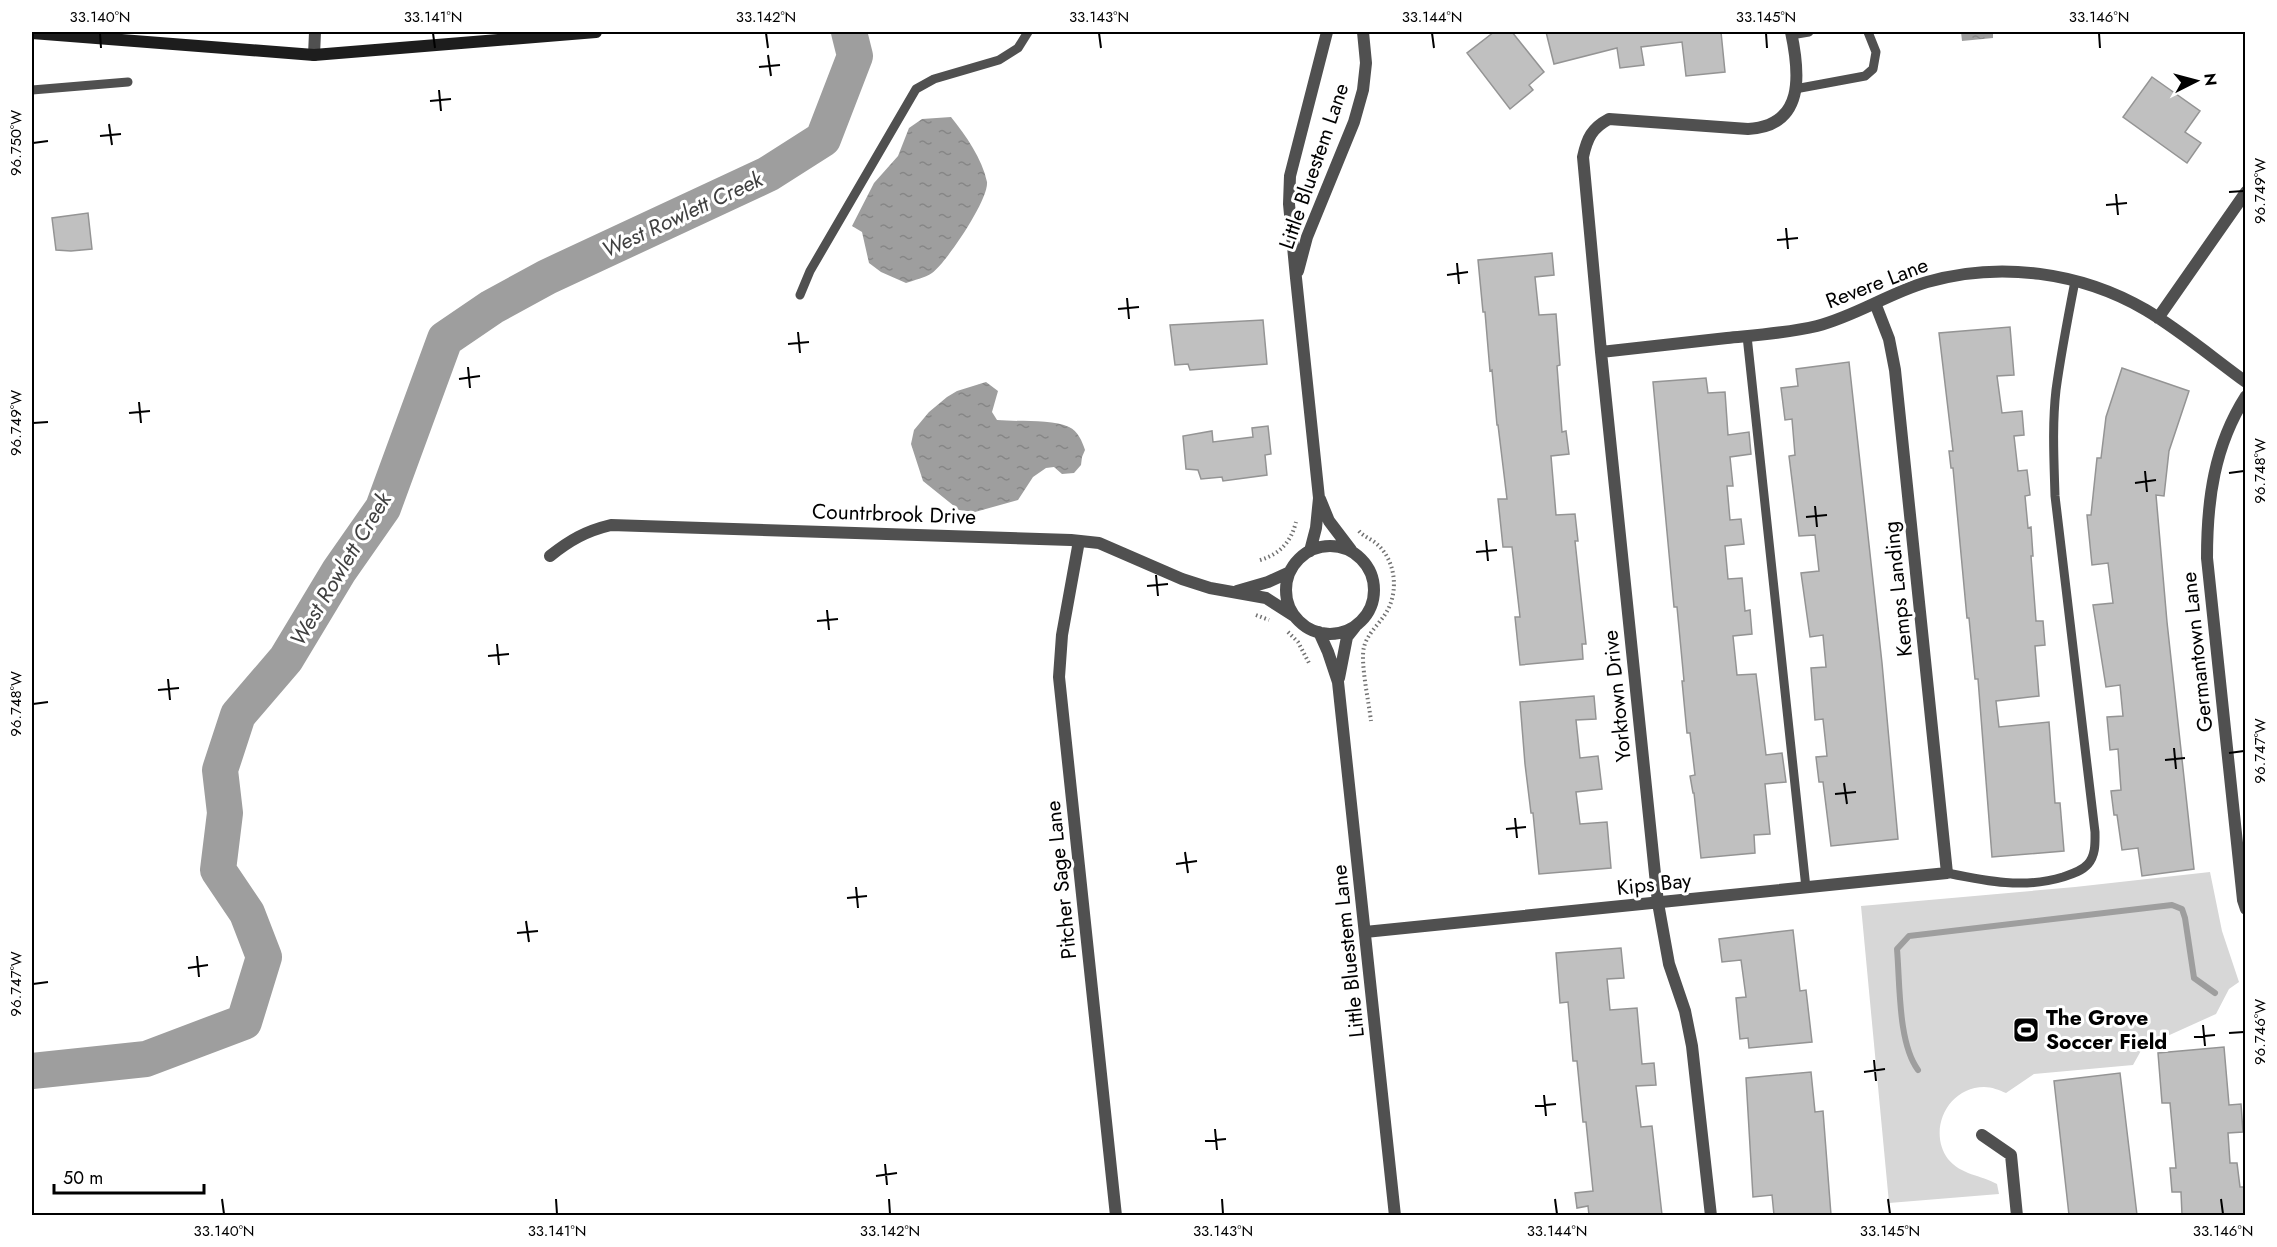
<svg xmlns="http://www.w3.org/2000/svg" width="2277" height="1247" font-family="Jost,sans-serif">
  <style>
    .park { fill: #d7d7d7 }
    .water { fill: url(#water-ripples) }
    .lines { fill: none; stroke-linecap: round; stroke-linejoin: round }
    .stream { stroke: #9e9e9e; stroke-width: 6 }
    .river { stroke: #9e9e9e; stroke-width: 36 }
    .building { fill: #c0c0c0; stroke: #949494; stroke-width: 1.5 }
    .path { stroke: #727272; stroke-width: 4; stroke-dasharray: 1.5 3; stroke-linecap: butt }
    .service { stroke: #505050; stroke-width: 9 }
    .minor { stroke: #505050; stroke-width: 12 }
    .secondary { stroke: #1d1d1d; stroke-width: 12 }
    .ticks { fill: none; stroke: #000; stroke-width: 2 }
    .labels { text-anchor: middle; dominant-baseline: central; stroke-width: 6; stroke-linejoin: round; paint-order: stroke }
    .street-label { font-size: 21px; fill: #000; stroke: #fff }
    .poi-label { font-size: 21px; font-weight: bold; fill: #000; stroke: #fff; text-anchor: start }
    .water-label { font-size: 22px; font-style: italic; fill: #3f3f3f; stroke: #fff }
    .neatline { fill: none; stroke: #000; stroke-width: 2 }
    .ticks-label { font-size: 15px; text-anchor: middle; fill: #000 }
  </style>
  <defs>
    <pattern id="water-ripples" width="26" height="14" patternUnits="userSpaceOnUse" patternTransform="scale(1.5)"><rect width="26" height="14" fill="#9e9e9e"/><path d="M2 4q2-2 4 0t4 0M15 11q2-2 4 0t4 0" fill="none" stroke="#868686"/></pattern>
  </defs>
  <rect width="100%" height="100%" fill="#fff"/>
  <!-- park -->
  <path class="park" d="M2210,872L2222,931L2239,982L2229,989L2216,1014L2143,1047L2133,1065L2034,1074L2006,1093C1999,1090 1992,1087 1984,1087C1948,1087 1927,1130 1948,1159C1961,1175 1981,1175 1997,1184L1999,1194L1889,1203L1861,906L2075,887Z"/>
  <!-- water -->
  <path class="water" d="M1961,32H1993V38L1962,41Z
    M951,117C966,136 982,158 987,182C989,199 947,262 932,273C925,278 914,280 906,283L881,272L869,263L862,232L852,226L874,183L898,156L909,128L922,119Z
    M986,382L998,391L992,412L997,420C1017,422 1052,419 1069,427C1078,431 1082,441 1085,450L1082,457L1081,465L1074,473L1062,474L1054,467L1046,468L1033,477L1018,500L975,512L959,510L923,481L911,444L914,430L929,412L947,397L957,391Z"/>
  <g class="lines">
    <!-- stream -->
    <path class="stream" d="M1918,1070C1898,1043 1900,984 1897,949L1909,936L2172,905L2182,909L2185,918L2194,978L2215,993"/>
    <!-- river -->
    <path class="river" d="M32,1071L146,1059L244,1022L264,957L247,913L218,870L225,813L220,770L238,715L286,659L339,571L383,508L445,339L492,307L547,277L768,174L823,139L855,56L849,32"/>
  </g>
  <!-- building -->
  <path class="building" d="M1494,32H1512L1544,72L1529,85L1533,90L1510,109L1467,53Z
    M1546,32H1721L1725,72L1686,76L1682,42L1641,47L1644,65L1620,68L1617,48L1554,64Z
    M2152,77L2200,111L2185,132L2201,143L2187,163L2123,117Z
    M88,213L92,249L71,251L56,250L52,218Z
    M1552,253L1554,275L1535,277L1539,315L1556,314L1560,365L1557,366L1562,432L1566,431L1569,454L1551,456L1556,515L1575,514L1578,541H1575L1586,644H1582L1583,659L1520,665L1515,617H1520L1512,547H1503L1498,499H1507L1498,425H1497L1492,370L1490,371L1485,312H1483L1478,260Z
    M1263,320L1267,364L1190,370L1188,364L1175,365L1170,325Z
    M2010,327L2014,375L1997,376L2002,413L2022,411L2024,435L2014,436L2018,471L2027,470L2030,495L2025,496L2028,528L2031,527L2033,556H2031L2036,621H2043L2045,645L2035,646L2039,696L1996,701L1999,727L2049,722L2055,803H2060L2064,851L1992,857L1978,679H1975L1969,618H1967L1953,468H1951L1949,451H1953L1939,333Z
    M1849,362L1882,663L1898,839L1831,846L1823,782H1819L1816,757L1827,756L1823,719L1815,720L1811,668L1826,667L1823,635L1810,637L1801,573L1819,571L1815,535L1799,536L1789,456L1795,455L1792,419L1785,420L1781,388L1798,386L1796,369Z
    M2122,368L2189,391L2169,451L2164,496L2156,495L2167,622L2194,869L2142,876L2138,848L2122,850L2117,815H2114L2111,791L2121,790L2118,749L2110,750L2107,717L2123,716L2120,685L2106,687L2093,605L2113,603L2108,563L2092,565L2087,515H2091L2097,458H2101L2106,417Z
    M1706,378L1708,393L1725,392L1728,435L1749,432L1751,454L1730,457L1733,486H1727L1730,520L1741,519L1744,544L1725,546L1728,579L1742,578L1745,611L1750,610L1752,634L1733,636L1737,675L1756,674L1766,755L1782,753L1786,782L1765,784L1770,834L1754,835L1755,853L1701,858L1694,793H1693L1690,776L1695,775L1690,733H1687L1682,681H1684L1677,607H1674L1653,382Z
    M1268,426L1271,454L1265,455L1267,475L1223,481L1222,477L1201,479L1198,470L1186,469L1183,436L1212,431L1213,442L1253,437L1252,428Z
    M1594,696L1596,719L1576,720L1580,758L1598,756L1602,789L1576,792L1580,824L1607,822L1611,868L1539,874L1533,813H1531L1525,764L1520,702Z
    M1793,930L1800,991L1806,990L1812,1042L1749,1048L1748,1038L1740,1039L1736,998L1746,997L1741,960L1722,962L1719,939Z
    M1621,948L1624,978L1607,979L1610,1010L1637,1008L1642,1064L1654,1063L1656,1085L1636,1086L1641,1127L1652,1126L1662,1215H1589L1588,1206L1577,1208L1575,1193L1593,1191L1586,1122H1583L1577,1061H1573L1568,1002L1560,1003L1556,953Z
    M2224,1047L2229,1105L2241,1104L2243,1132L2228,1133L2230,1163H2237L2240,1187H2246V1214L2182,1215L2181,1192H2172L2170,1168H2176L2170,1103H2162L2158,1053Z
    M1811,1072L1815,1112L1823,1111L1831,1215H1774L1772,1195L1753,1197L1746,1078Z
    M2120,1073L2137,1215H2069L2054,1081Z"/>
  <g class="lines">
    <!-- path -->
    <path class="path" d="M1359,531C1364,537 1372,539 1378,545C1397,563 1399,595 1384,616C1377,626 1367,635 1364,647C1360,662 1369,703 1371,721
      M1260,560C1280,554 1291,542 1296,522
      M1256,615L1269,620
      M1288,632L1298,642L1309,663"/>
    <!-- service -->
    <path class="service" d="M1791,35L1809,32
      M1795,89L1865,76L1873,69L1876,52L1868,32
      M32,90L128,82
      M800,295L810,271L916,89L934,79L999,60L1018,48L1028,32
      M1747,336L1806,888
      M1947,873C1986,881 2024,889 2063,877C2072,874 2082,871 2088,864C2096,855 2095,842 2095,832L2055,496C2054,461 2052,425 2056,390C2061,353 2068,317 2075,281"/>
    <!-- minor -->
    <path class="minor" d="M314,55L315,32
      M1298,271L1307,237L1354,122L1363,90L1366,63L1363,32
      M2158,318L2246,192
      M1601,352C1643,347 1685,343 1727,338C1757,335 1788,333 1817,326C1856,316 1889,293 1927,282C2000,261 2081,272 2146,310C2181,331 2213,358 2246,382
      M2246,396C2214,446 2207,500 2207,558L2243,900L2246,909
      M1320,499L1329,521L1351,550
      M1079,541L1062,635L1059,677L1116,1216
      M1286 590a44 44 0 1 1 88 0a44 44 0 1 1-88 0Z
      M1310,551L1316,528L1319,498L1296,278L1289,204L1290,176L1327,32
      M550,556C570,540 586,531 611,525L1071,540L1099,543L1182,579L1210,588L1266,598L1294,616
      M1237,591L1268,582L1290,572
      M1319,632L1328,652L1338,682L1395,1216
      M1339,678L1347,637L1355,627
      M1365,932L1947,873L1895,370L1889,339L1875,303
      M1982,1135L2011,1155L2017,1216
      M1711,1216L1692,1046L1685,1011L1669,964L1658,903L1601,352L1583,157C1587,138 1592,128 1609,119L1748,129C1805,126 1800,74 1791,32"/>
    <!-- secondary -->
    <path class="secondary" d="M32,33L314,55L596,32"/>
  </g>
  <!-- ticks -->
  <path class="ticks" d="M100,33L101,48M433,33L435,48M766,33L768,48M1099,33L1101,48M1432,33L1434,48M1766,33L1767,48M2099,33L2100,48M768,55L771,76M759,67L780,65M439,90L441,111M430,101L451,99M109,124L112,145M100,136L121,134M33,143L48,141M2229,192L2244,191M2116,194L2118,215M2106,205L2127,203M1786,228L1788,249M1777,240L1798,238M1457,263L1459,284M1447,275L1468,272M1127,298L1129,319M1118,309L1139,307M798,332L800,353M788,344L809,342M468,367L470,388M459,379L480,376M139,402L141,423M129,413L150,411M33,423L48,422M2145,471L2147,492M2229,473L2244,471M2135,483L2156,480M1815,506L1817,527M1806,517L1827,515M1486,540L1488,561M1476,552L1497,550M1156,575L1158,596M1147,586L1168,584M827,610L829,630M817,621L838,619M497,644L499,665M488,656L509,654M168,679L170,700M158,690L179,688M33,704L48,702M2174,748L2176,769M2229,753L2244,751M2165,760L2185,758M1844,783L1847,804M1835,794L1856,792M1515,818L1517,838M1506,829L1526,827M1185,852L1188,873M1176,864L1197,861M856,887L858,908M847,898L867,896M526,921L529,942M517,933L538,931M197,956L199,977M188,968L208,965M33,984L48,982M2203,1025L2205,1046M2229,1033L2244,1032M2194,1037L2215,1035M1874,1060L1876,1081M1864,1072L1885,1069M1544,1095L1546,1116M1535,1106L1556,1104M1215,1129L1217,1150M1205,1141L1226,1139M885,1164L887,1185M876,1176L897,1173M222,1199L224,1214M556,1199L557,1214M889,1199L890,1214M1222,1199L1223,1214M1555,1199L1557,1214M1888,1199L1890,1214M2221,1199L2223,1214"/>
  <!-- icons -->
  <defs>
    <symbol id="stadium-square" viewBox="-11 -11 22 22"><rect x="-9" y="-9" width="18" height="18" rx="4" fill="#000" stroke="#fff"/><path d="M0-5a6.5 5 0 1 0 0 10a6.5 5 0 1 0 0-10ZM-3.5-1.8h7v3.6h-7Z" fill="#fff"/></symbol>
  </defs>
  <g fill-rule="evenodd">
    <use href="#stadium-square" x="2011" y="1015" width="30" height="30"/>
  </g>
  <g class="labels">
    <!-- street labels -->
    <g class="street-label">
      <text transform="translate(1314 166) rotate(-71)">Little Bluestem Lane</text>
      <text transform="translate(1877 283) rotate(-21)">Revere Lane</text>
      <text transform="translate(894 514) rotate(2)">Countrbrook Drive</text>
      <text transform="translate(1898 589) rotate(-96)">Kemps Landing</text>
      <text transform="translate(2197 652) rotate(-96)">Germantown Lane</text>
      <text transform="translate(1617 696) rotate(-96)">Yorktown Drive</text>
      <text transform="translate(1061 880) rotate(-96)">Pitcher Sage Lane</text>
      <text transform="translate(1654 884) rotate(-6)">Kips Bay</text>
      <text transform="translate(1348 951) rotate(-96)">Little Bluestem Lane</text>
    </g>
    <!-- poi labels -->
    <g class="poi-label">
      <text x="2046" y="1018">The Grove<tspan x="2046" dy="24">Soccer Field</tspan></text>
    </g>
    <!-- water labels -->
    <g class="water-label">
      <text transform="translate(682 214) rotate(-25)">West Rowlett Creek</text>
      <text transform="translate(340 569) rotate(-59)">West Rowlett Creek</text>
    </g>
  </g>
  <!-- border -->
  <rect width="2277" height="1247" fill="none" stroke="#ffffff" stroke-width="66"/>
  <!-- north arrow -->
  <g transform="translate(2196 81) rotate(84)" stroke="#ffffff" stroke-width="4.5" paint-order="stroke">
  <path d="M0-4.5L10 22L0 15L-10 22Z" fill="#000000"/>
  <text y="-9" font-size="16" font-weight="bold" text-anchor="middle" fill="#000000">N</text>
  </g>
  <!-- scale -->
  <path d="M54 1184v9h150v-9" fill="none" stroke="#000000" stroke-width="3"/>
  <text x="63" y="1184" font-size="18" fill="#000000" stroke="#ffffff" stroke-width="4.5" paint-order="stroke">50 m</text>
  <rect x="33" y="33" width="2211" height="1181" class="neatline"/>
  <g class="ticks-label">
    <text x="100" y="22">33.140°N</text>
    <text x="433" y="22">33.141°N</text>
    <text x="766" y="22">33.142°N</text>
    <text x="1099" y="22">33.143°N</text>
    <text x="1432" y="22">33.144°N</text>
    <text x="1766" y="22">33.145°N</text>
    <text x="2099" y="22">33.146°N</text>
    <text transform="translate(16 143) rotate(-90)" y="5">96.750°W</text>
    <text transform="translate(2260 191) rotate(-90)" y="5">96.749°W</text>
    <text transform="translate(16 423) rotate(-90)" y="5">96.749°W</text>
    <text transform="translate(2260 471) rotate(-90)" y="5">96.748°W</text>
    <text transform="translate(16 704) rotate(-90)" y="5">96.748°W</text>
    <text transform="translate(2260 751) rotate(-90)" y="5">96.747°W</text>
    <text transform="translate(16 984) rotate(-90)" y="5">96.747°W</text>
    <text transform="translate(2260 1032) rotate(-90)" y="5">96.746°W</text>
    <text x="224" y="1236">33.140°N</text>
    <text x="557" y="1236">33.141°N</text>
    <text x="890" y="1236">33.142°N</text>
    <text x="1223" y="1236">33.143°N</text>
    <text x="1557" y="1236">33.144°N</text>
    <text x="1890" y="1236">33.145°N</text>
    <text x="2223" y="1236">33.146°N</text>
  </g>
</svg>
